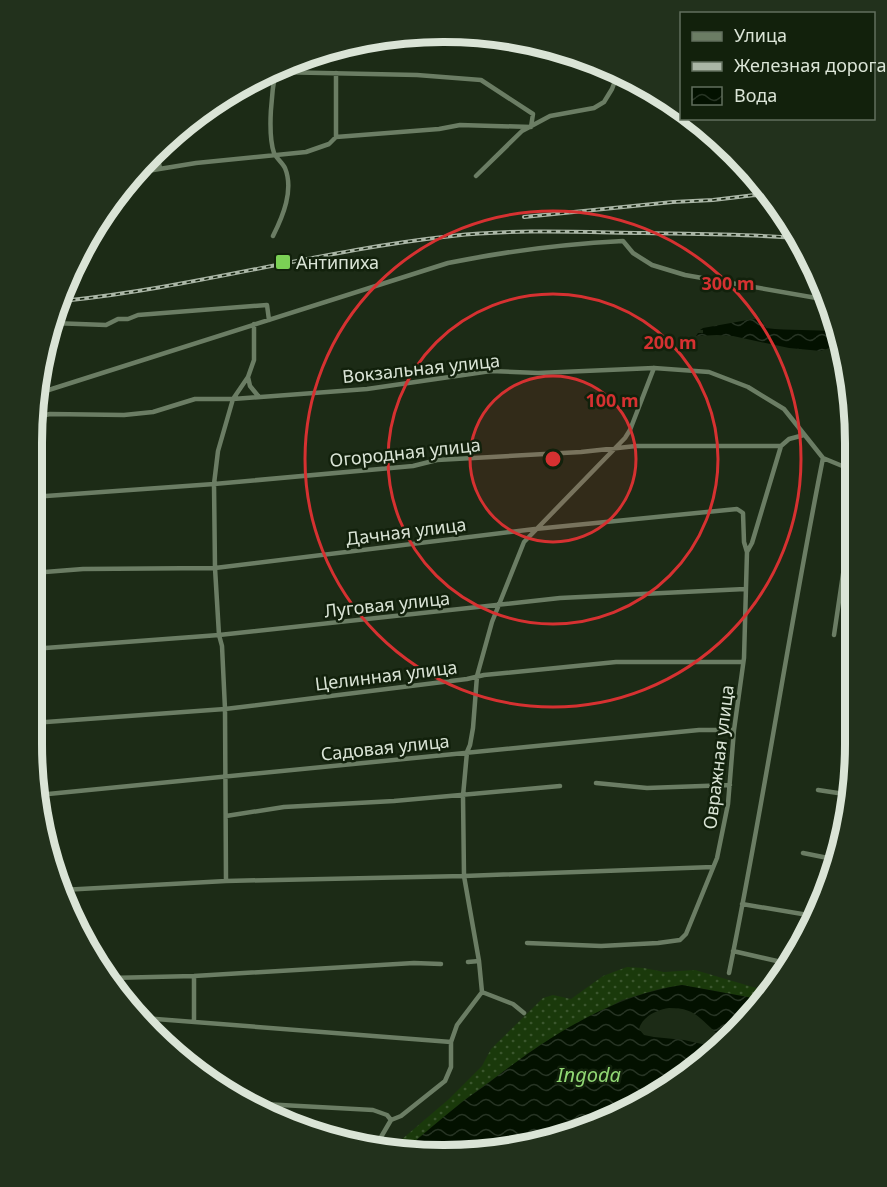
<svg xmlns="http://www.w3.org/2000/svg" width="887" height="1187" font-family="'Noto Sans',sans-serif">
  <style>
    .grass { fill: url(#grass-dots) }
    .water { fill: url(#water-waves); fill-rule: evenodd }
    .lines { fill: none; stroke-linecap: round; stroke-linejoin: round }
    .street { stroke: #6b7d64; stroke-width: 4.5 }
    .rail-casing { stroke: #aab6a6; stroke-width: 4 }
    .rail { stroke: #12210c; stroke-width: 1.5; stroke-dasharray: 4.5; stroke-linecap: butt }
    .ring { fill: none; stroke: #d63131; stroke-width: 3 }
    .poi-dot { fill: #7bd155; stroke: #12210c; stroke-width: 2 }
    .labels { text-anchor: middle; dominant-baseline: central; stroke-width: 5; stroke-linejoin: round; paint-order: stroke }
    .poi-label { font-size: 18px; fill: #dae4d6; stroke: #12210c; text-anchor: start }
    .street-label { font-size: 18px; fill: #dae4d6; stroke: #12210c }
    .water-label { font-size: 20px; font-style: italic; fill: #91d874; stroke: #12210c }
    .rim { fill: none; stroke: #dae4d6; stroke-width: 8 }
    .centre { fill: #d63131; stroke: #12210c; stroke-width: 3 }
    .ring-label { font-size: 18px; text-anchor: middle; font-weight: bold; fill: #d63131; stroke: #12210c; stroke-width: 5; stroke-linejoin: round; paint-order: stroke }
  </style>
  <defs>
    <pattern id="grass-dots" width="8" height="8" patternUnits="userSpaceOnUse" patternTransform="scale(1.5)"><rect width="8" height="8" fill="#1a390b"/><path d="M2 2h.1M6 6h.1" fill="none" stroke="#3b562e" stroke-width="1.8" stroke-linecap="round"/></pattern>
    <pattern id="water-waves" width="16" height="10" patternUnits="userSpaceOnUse" patternTransform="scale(1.5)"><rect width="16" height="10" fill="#031100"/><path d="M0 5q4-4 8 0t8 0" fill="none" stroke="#273424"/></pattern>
  </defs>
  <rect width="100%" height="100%" fill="#1c2b16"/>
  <!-- grass -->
  <path class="grass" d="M627,967L644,968L664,972L695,970L770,992L764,1000L682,985L659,989L622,1000L540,1045L463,1101L405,1150L382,1149L401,1140L449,1099L482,1066L491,1049L543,998L553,995L571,999L603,976Z"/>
  <!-- water -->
  <path class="water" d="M753,319L761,320L766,328C790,331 813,329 837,332L841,347H832L821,351L789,348L733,336L717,335L696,336L698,333H703V330H700L703,328Z
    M682,985L764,1000L753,1015L694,1071L601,1124L471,1155L405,1150C423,1134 442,1118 461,1103C471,1095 481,1089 491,1081C548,1037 610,996 682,985ZM669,1008C691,1008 696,1014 711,1028C717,1034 721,1036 720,1044L711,1046L684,1040L654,1037L644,1035L639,1029C642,1017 656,1010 669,1008Z"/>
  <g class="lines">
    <!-- street -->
    <path class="street" d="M336,73V137
      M157,155L160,168
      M141,172L196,163L306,152L329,144L336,137L439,129L460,125L531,127L533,114L481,80L417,75L275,72
      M476,176L522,131L550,116L594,108L604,102L612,89L618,73
      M273,236C283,216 294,190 285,168C282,162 276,158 274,153C267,132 272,90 276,68
      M52,323L106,325L118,319H128L138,315L267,305L269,320
      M248,377L250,386L259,397
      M36,394L448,263C507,251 564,244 623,241L633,253L652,265L685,275L828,300
      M32,418L50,414L124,415L153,412L195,399H233L367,389L491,371L538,373L654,368L709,372L748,387L784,409L823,458L852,470
      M32,497L214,484L413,466L437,460L581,452L636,446H781
      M32,573L83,569L215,568L535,529L737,509L743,513L744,542L747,552
      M834,635L847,547L853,535
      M32,649L219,635L560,598L745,589
      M32,723L225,709L467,679L484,675L616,662H743
      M845,732L854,693
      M596,783L647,788L730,785
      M818,790L851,795
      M38,795L699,730H734
      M226,816L284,807L394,801L560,786
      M803,853L838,860
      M226,881L225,709L222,646L219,635L215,568L214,484L218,451L233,399L248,377L254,360V324
      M62,890L226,881L464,876L713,867
      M742,904L814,916
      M527,943L601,946L658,943L680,940L686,934L717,858L728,804L734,730L744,658L747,552L752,543L781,446L789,439L804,435
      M733,951L790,964
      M468,962L479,961
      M729,973C764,802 789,629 823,458
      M110,978L194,976L414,963L441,964
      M779,980L782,962
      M482,992L479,961L464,876L463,796L467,752L470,745L473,728L477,676L492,622L524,542L625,438L630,430L654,368
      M482,992L513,1004L524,1013
      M143,1018L451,1042
      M194,1021V976
      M247,1103L373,1110L387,1115L391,1120
      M363,1148L381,1137L391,1120L401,1116L445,1081L451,1067V1042L457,1025L482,992"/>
    <defs>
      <path id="rail" d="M524,217L673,202L713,200L755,195L772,196
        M801,253L806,254
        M62,301C193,288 321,250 452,236C515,229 579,232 642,233C694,234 746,234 797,238"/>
    </defs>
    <!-- rail casing -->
    <use href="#rail" class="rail-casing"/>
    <!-- rail -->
    <use href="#rail" class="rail"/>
  </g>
  <!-- distance rings -->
  <circle cx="553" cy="459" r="83" fill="#d63131" fill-opacity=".12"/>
  <g class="ring">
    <circle cx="553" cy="459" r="83"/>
    <circle cx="553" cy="459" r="165"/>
    <circle cx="553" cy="459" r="248"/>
  </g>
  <!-- markers -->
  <rect class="poi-dot" x="275" y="254" width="16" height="16" rx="3"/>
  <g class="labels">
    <!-- poi labels -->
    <g class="poi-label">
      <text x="296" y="262">Антипиха</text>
    </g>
    <!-- street labels -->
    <g class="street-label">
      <text transform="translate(421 368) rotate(-6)">Вокзальная улица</text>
      <text transform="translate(405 452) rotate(-6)">Огородная улица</text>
      <text transform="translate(406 531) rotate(-7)">Дачная улица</text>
      <text transform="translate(387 604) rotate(-6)">Луговая улица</text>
      <text transform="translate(386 675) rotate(-7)">Целинная улица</text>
      <text transform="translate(385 747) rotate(-6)">Садовая улица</text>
      <text transform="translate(718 757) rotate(-83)">Овражная улица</text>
    </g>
    <!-- water labels -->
    <g class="water-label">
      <text x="589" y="1074">Ingoda</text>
    </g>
  </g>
  <!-- crop -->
  <path d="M0 0H887V1187H0ZM443 42H444A401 401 0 0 1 845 443V744A401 401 0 0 1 444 1145H443A401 401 0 0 1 42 744V443A401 401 0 0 1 443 42Z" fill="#22311c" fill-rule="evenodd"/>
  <path class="rim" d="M443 42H444A401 401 0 0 1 845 443V744A401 401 0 0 1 444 1145H443A401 401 0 0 1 42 744V443A401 401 0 0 1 443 42Z"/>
  <circle cx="553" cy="459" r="9" class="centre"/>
  <g class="ring-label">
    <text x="728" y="290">300 m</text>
    <text x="670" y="349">200 m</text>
    <text x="612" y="407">100 m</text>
  </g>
  <!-- legend -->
  <rect x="680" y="12" width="195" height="108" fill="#12210c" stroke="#626f5d" stroke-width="1.5"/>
  <rect x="692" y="32" width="30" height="9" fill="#6b7d64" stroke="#626f5d" stroke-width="1.5"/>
  <text x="734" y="42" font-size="18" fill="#dae4d6">Улица</text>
  <rect x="692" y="62" width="30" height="9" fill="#aab6a6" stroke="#626f5d" stroke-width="1.5"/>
  <text x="734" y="72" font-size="18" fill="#dae4d6">Железная дорога</text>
  <rect x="692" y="87" width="30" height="18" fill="url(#water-waves)" stroke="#626f5d" stroke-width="1.5"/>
  <text x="734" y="102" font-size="18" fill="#dae4d6">Вода</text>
</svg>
